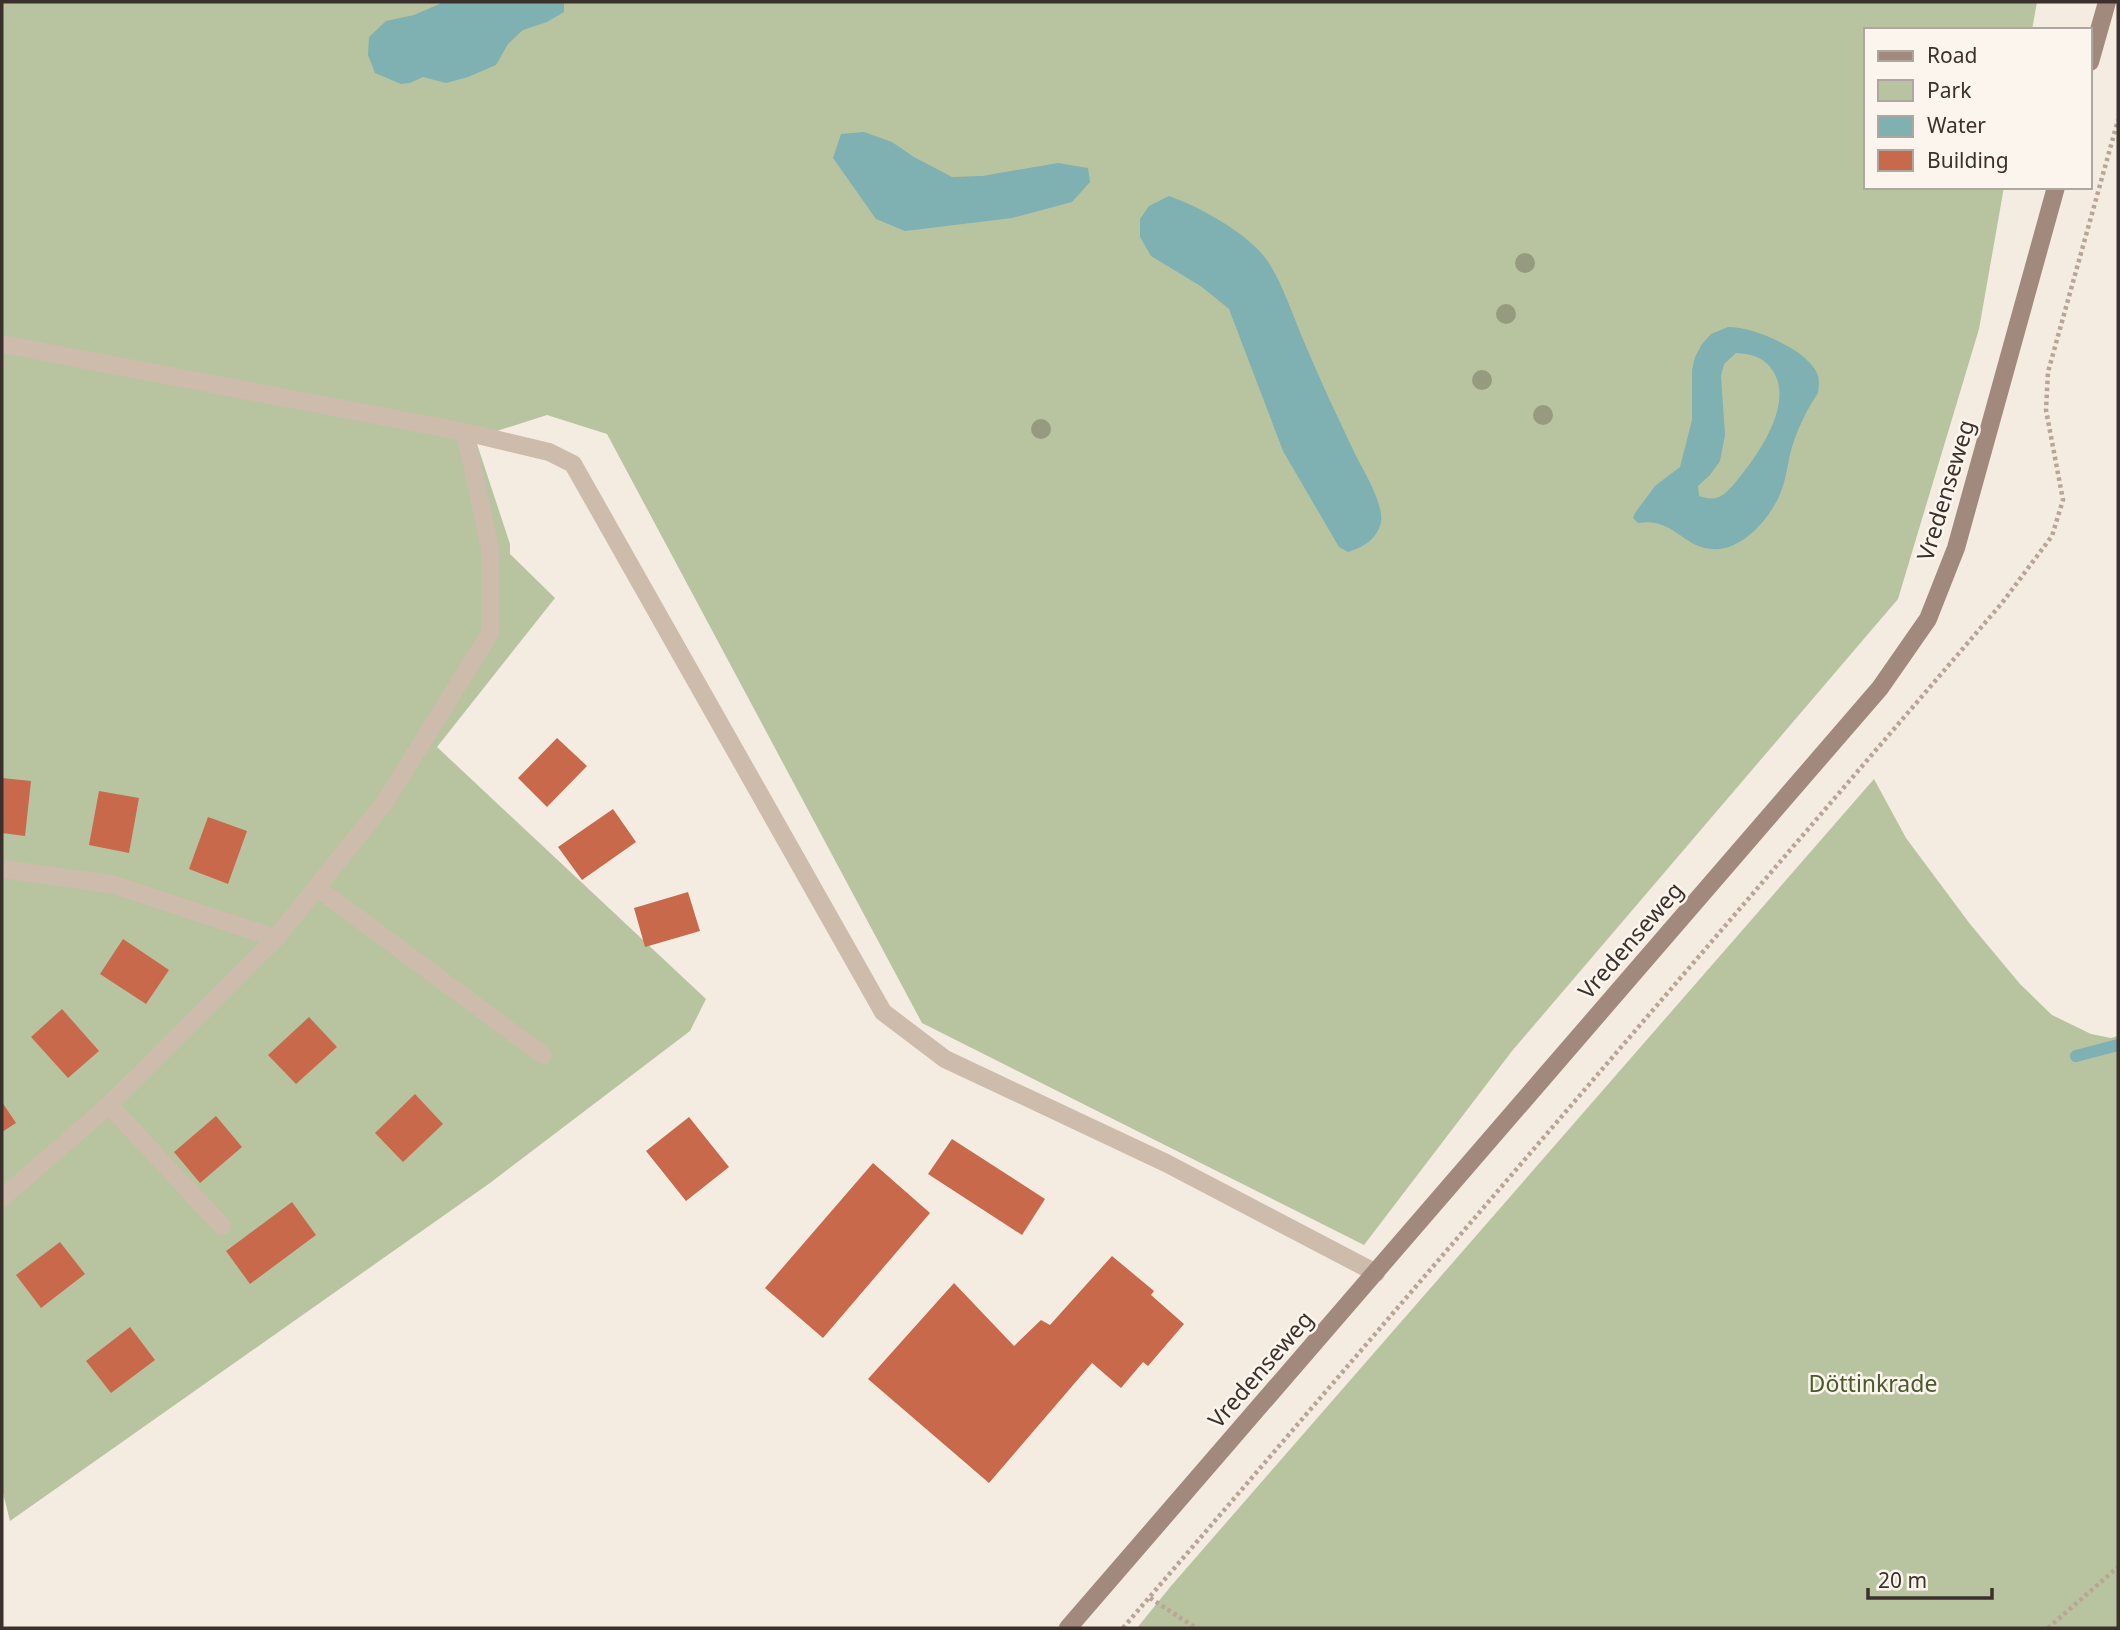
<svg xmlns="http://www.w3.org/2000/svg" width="2120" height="1630" font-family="'Noto Sans',sans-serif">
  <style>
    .green { fill: #b8c4a0 }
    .water { fill: #7fb0b2; fill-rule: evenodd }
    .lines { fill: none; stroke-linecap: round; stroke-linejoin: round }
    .stream { stroke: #7fb0b2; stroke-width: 12 }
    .building { fill: #c8694b }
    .path { stroke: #b9a596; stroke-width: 4.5; stroke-dasharray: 3.5 3.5; stroke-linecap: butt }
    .service { stroke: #cdbbac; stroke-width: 18 }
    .minor { stroke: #cdbbac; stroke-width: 18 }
    .secondary { stroke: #a18a7d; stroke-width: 18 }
    .tree { fill: #969b7f }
    .labels { text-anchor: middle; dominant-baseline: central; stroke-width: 5; stroke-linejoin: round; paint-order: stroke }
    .street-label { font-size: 23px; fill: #3b302b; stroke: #fbf5ee }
    .park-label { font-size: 23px; fill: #4a5a2e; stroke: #fbf5ee }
  </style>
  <rect width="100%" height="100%" fill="#f4ebe1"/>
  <!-- green -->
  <path class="green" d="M2,2H2037L2032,30H1866V187H2004L1979,329L1898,599L1512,1051L1364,1245L922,1023L607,434L547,415L475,438L510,544V554L555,598L437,747L706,999L690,1031L490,1183L10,1521L2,1489Z
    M1874,779L1906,838L1970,924L2020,984L2052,1015L2091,1034L2111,1038L2118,1036V1628H1137L1171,1586Z"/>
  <!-- water -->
  <path class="water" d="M444,2H564V12L547,22L523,30L508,44L496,65L468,77L446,83L423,77L410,83L401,84L375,73L368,55L369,37L386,21L414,15Z
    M864,132L892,142L914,157L952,177L982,176L1058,163L1088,168L1090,182L1072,202L1012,218L905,231L876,219L833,158L841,134Z
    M1169,196C1198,206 1243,231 1263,255C1279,274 1292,313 1302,337C1319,378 1338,418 1357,458C1365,473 1384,505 1381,522C1377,540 1363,547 1348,552L1339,547L1283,451L1229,309L1202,287L1151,256L1140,237V219L1149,206Z
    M1728,327C1754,327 1803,348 1816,371C1820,378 1819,385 1818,393C1807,409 1798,428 1792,447C1788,460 1787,475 1782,489C1773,515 1743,552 1712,549C1690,548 1679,530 1659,524C1653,522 1645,522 1638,523L1633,518L1635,513L1655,486L1680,467L1692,420V370L1695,357L1702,344L1711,334ZM1736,353C1752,354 1764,357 1773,371C1793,402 1762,449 1742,474C1737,480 1731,489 1724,494C1716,500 1708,499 1699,496L1698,486L1710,475L1720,461L1725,435L1721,376L1724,364Z"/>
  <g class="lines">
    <!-- stream -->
    <path class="stream" d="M2076,1056L2118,1045"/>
  </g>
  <!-- building -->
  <path class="building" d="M557,738L587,766L547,807L518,778Z
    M2,778L31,781L25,836L2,833Z
    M99,791L139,798L129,853L89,845Z
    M613,809L636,842L582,880L558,847Z
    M208,817L247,831L228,884L189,869Z
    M688,892L700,931L645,947L634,908Z
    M123,939L169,970L146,1004L100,974Z
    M62,1009L99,1051L68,1078L31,1037Z
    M309,1017L337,1047L296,1084L268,1055Z
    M415,1094L443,1124L403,1162L375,1133Z
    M2,1102L16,1123L2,1132Z
    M216,1116L242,1147L200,1183L174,1152Z
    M689,1117L729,1167L686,1201L646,1151Z
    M952,1139L1045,1199L1022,1235L928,1174Z
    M873,1163L930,1213L823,1338L765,1288Z
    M292,1202L316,1235L250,1284L226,1251Z
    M60,1242L85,1274L41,1308L16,1275Z
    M1112,1256L1154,1291L1151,1295L1184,1324L1148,1366L1143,1362L1121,1388L1092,1363L989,1483L868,1379L954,1283L1014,1346L1041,1320L1050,1325Z
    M130,1327L155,1360L111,1393L86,1361Z"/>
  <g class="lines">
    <!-- path -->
    <path class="path" d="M1150,1598L1196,1628
      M1123,1628L2002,603L2052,536L2063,500L2046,410L2048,372L2118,120
      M2048,1628L2118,1567"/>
    <!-- service -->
    <path class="service" d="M2,869L111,884L276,938L385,802L490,633V548L465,432
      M316,887L543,1055
      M109,1105L222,1226
      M2,1198L109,1105L276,938"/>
    <!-- minor -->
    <path class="minor" d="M2,344L465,432L549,452L573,464L883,1012L945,1059L1166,1163L1376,1273"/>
    <!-- secondary -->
    <path class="secondary" d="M2090,62L2107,2
      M1068,1628L1880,688L1928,619L1956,548L2056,187"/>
  </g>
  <!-- trees -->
  <g class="tree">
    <circle cx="1525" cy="263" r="10"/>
    <circle cx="1506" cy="314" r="10"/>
    <circle cx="1482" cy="380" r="10"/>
    <circle cx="1543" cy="415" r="10"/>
    <circle cx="1041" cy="429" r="10"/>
  </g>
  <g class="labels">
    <!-- street labels -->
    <g class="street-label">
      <text transform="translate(1945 490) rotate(-73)">Vredenseweg</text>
      <text transform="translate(1630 940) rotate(-49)">Vredenseweg</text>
      <text transform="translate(1260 1369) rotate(-49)">Vredenseweg</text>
    </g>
    <!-- park labels -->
    <g class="park-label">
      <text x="1873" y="1383">Döttinkrade</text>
    </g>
  </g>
  <!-- border -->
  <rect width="2120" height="1630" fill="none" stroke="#3b302b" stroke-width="7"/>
  <!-- legend -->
  <rect x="1864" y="28" width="228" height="161" fill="#fbf5ee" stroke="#aea6a0" stroke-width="2"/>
  <rect x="1878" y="51" width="35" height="10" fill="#a18a7d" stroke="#aea6a0" stroke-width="2"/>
  <text x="1927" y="63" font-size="21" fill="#3b302b">Road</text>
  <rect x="1878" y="80" width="35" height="21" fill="#b8c4a0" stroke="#aea6a0" stroke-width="2"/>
  <text x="1927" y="98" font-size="21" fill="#3b302b">Park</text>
  <rect x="1878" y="116" width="35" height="21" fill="#7fb0b2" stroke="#aea6a0" stroke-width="2"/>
  <text x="1927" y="133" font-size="21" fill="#3b302b">Water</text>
  <rect x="1878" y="150" width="35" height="21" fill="#c8694b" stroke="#aea6a0" stroke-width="2"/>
  <text x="1927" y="168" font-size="21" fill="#3b302b">Building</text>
  <!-- scale -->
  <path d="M1868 1588v10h124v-10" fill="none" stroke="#3b302b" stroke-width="3.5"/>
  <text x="1878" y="1588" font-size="21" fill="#3b302b" stroke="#fbf5ee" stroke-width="5" paint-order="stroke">20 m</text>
</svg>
